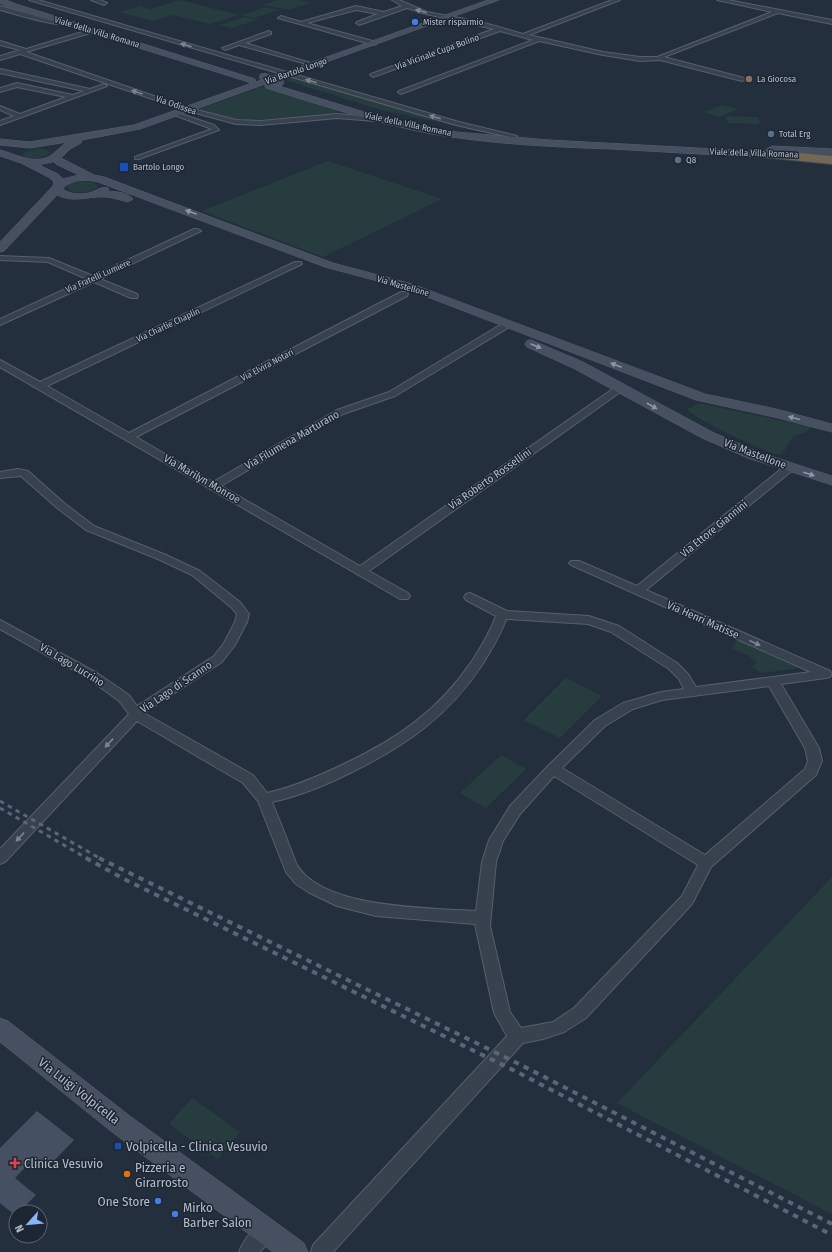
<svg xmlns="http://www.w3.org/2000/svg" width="832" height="1252" font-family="'Fira Sans Condensed',sans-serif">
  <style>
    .green { fill: #263c3f }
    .building { fill: #455162 }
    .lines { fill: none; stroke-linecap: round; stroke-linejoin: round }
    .street-casing { stroke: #565f6c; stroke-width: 2 }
    .secondary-casing { stroke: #565f6c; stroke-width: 1 }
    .highway-casing { stroke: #434c59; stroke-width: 2 }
    .street { fill: #38414e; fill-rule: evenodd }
    .secondary { fill: #465061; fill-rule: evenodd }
    .highway { fill: #746855; fill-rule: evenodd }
    .rail-far1 { stroke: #5a6575; stroke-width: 3; stroke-dasharray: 4.5 4.5; stroke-linecap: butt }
    .rail { stroke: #5a6575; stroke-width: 4; stroke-dasharray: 5.5 5.5; stroke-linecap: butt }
    .secondary-bridge-casing { stroke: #565f6c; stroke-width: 9; stroke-linecap: butt }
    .secondary-bridge { stroke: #465061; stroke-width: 8 }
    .oneway { fill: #7c8592 }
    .oneway2 { fill: #8e96a5 }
    .shop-dot { fill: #3f7fe0; stroke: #1d2633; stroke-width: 1.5 }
    .education-dot { fill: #8d6e63; stroke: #1d2633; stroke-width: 1.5 }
    .service-dot { fill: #5c6f8a; stroke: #1d2633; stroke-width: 1.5 }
    .transit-dot { fill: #1a4fb4; stroke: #1d2633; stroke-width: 1.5 }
    .health-dot { fill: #e0444e; stroke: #1d2633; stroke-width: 1.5 }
    .food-dot { fill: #e8710a; stroke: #1d2633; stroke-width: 1.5 }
    .labels { text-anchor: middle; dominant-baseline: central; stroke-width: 3; stroke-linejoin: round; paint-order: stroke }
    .far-poi-label { font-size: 9px; fill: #b4bcc9; stroke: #1d2633; text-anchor: start }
    .far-street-label { font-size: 9px; fill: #b4bcc9; stroke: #1d2633 }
    .street-label { font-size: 11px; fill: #b4bcc9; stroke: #1d2633 }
    .near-street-label { font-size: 13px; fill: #b4bcc9; stroke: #1d2633 }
    .near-poi-label { font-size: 13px; fill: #b4bcc9; stroke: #1d2633; text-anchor: start }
  </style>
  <rect width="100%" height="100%" fill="#242f3e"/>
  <!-- green -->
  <path class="green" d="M180,0L239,15L210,24L173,15L153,21L120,12L140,6L150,9Z
    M277,0H299L311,3L289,10L263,5Z
    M266,7L279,10L254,18L242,15Z
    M244,17L256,20L232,28L220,25Z
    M290,77L296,78L457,126L381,110L282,79Z
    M262,87L336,110L338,112L329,115L251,120L229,118L198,109Z
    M722,105L738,109L720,117L704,112Z
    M726,116L758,117L760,124L728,123Z
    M40,148L48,150L50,153C43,159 31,160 23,155L24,152Z
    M328,161L442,199L323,257L202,211Z
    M81,181L93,182L98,186C91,194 75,195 67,189L70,184Z
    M698,404H704L811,427L806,432L794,436L782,454H774C759,448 693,419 687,409Z
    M737,640L801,668L761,673L751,666L757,663L749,656L732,648Z
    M566,678L602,696L560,738L524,720Z
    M501,755L526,769L486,808L460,793Z
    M832,877V1214L617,1103Z
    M192,1098L240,1132L218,1159L169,1124Z"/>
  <!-- building -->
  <path class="building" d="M37,1111L74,1140L47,1168L34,1158L15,1178L36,1195L19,1212H16V1216L0,1203V1148Z"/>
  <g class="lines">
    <defs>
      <path id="street" d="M29,0H38L459,122L517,136L514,138L456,125Z
        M91,0H100L107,3L104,5Z
        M392,0H399L427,12L481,22L523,34L612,0H620L529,35L603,52L640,57H657L772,12L717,0H728L832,20V24L778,13L664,57L744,78V80L742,81L660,60L640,61L603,55L539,41L401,94L398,92L399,91L533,40L500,31L373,77L370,75L371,74L494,29L426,14L407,8L359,25L356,23L357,22L378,14L356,10L307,23L376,42V44L374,45L278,18L281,16L301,22L356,6L384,12L402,6Z
        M0,6L51,20L68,21L71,23C60,29 13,13 0,10Z
        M92,29L94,30V32L26,52L189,108L236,120L261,121L337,114L375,117L378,119L375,121L337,118L261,125L236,124L185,110L20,54L0,60V56L20,50L0,45V41L26,49Z
        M269,31L271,32V34L245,43L314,64V66L239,45L225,50L222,48Z
        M0,69L90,89L104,84L107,86L0,125V121L14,116L0,110V106L20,114L66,97L17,87L0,92V88L17,83L73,95L84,91L0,73Z
        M174,113H178L214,125L219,130L139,159H135V157L212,129L174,115Z
        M194,229H197L201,231L100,279L137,294L138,296L137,298H131L94,282L0,325V319L87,279L48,262L0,260V256L49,258L93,276Z
        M295,262H301L302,264L47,386L129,433L401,292H407L408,294L407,296L136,437L213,482L337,410L389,392L505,322H511L512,324L511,326L395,396L343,414L221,486L360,566L617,386H623L625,388L623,390L369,571L408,593L410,596L408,599H400L0,367V360L40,382Z
        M790,464L795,467L794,469L646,590L830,671L832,674L830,677L826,678L781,684L819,748L822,761L816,775L711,867L692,904L586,1018L564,1032L543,1039L523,1043L333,1252H311L313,1245L507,1036L494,1013L475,924L376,916L337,906L308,892L296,884L286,872L258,801L243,783L137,721L5,862L0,864V849L129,714L119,701L89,679L0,629V620L97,673L129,695L137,706L214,656L224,643L235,622L237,614L232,608L192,575L158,559L86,530L56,507L21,476L0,478V472L18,469L28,471L64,503L94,526L166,555L200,571L240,602L249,614L247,622L235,645L222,662L144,713L253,775L267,793C294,787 319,776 344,764C397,739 438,711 472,661C481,647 490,632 496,616L466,600L464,597L466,594L470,593L507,611L589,616L619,626L677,663L688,674L696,687L811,672L571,565L569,563L571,561H579L637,586L786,465ZM506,619L588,624L611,632L669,669L679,679L684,689L661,692L623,703L595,720L548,766L510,806L489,840L482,862L476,911C430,908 323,909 297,865C294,859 292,851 289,845C284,831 278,817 272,802C300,796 326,785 352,772C407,745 448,716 482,665C491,650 501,635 506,619ZM769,686L805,748L808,761L805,769L705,855L562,768L605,726L633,709L662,700ZM554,776L698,865L682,896L574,1008L553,1022L521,1028L510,1012L490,926L496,862L503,841L520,814Z
        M265,1222L272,1224L274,1231L272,1238L260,1252H239C243,1241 254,1226 265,1222Z"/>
      <path id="secondary" d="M0,0H6L16,4L255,79L256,82L488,0H499L140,129L82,140L81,143L70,149L61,158L94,175L104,177L333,263L412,284L705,394L776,409L832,424V432L774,417L696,400L404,288L325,267L98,182C86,179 73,179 63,188L64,190C71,194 81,195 89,193C96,191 101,186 108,188L109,190L108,191C117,192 127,192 133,199L128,202C117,199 108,196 97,197C81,198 72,202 57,195L4,251L0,252V242L53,186L54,182L50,178L21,163L0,156V150C15,154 35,165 50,156C56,152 61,146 67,142L30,148L0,145V139L30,142L134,125L252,83L10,8L0,3ZM54,162L56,164L79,175L63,179L58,174L39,165Z
        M269,83L374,115L412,124L456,132L549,140L771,152L767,149L772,146L832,149V155L786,153L789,155L784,158C727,156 669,152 612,149C552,147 491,144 432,134C375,123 321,105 266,88L265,86Z
        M531,340L583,362L712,432L758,452L832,476V485L748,458L702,438L573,368L527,347L525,344L527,341Z
        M0,1018L8,1021L130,1116L304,1243L308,1252H273L112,1132L0,1042Z"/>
      <path id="highway" d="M767,150L832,156V164L763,157L761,154L763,151Z"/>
    </defs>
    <!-- street casing -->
    <use href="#street" class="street-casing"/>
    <!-- secondary casing -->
    <use href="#secondary" class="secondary-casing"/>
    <!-- highway casing -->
    <use href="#highway" class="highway-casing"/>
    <!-- street -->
    <use href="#street" class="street"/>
    <!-- secondary -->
    <use href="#secondary" class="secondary"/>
    <!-- highway -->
    <use href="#highway" class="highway"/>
    <!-- rail-far1 -->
    <path class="rail-far1" d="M0,801L101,859
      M0,808L88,859"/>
    <!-- rail -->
    <path class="rail" d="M86,858L124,879L513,1070L832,1235
      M99,858L517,1063L832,1224"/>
    <defs>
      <path id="secondary-bridge" d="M263,77L280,82"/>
    </defs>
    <!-- secondary-bridge casing -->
    <use href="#secondary-bridge" class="secondary-bridge-casing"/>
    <!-- secondary-bridge -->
    <use href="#secondary-bridge" class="secondary-bridge"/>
  </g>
  <!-- one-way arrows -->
  <defs><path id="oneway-solid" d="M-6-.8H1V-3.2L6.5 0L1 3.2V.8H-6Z"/></defs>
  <g class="oneway">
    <use href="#oneway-solid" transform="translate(421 11) rotate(-164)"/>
    <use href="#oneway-solid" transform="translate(186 45) rotate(-164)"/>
    <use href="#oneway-solid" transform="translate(311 81) rotate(-164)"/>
    <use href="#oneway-solid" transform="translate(137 92) rotate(-161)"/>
    <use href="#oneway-solid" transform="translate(435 117) rotate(-164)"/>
    <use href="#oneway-solid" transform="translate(755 643) rotate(24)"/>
    <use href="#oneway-solid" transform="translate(109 743) rotate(133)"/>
    <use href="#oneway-solid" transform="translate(20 837) rotate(133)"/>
  </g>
  <g class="oneway2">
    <use href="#oneway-solid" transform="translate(191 212) rotate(-159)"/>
    <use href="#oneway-solid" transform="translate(536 346) rotate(23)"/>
    <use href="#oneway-solid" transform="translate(616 365) rotate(-159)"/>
    <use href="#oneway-solid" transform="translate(652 406) rotate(30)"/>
    <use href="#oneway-solid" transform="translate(794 418) rotate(-165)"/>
    <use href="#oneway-solid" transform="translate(809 474) rotate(18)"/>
  </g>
  <!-- markers -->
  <g class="shop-dot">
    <circle cx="415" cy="22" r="4"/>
    <circle cx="158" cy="1201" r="4"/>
    <circle cx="175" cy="1214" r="4"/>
  </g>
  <circle class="education-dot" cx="749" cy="79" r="4"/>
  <g class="service-dot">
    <circle cx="771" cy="134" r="4"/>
    <circle cx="678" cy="160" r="4"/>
  </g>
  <g class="transit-dot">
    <rect x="119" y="162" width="10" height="10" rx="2"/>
    <rect x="114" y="1142" width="8" height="8" rx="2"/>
  </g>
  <path class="health-dot" d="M13 1157h4v4h4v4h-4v4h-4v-4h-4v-4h4z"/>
  <circle class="food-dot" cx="127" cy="1174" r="4"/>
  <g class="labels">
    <!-- far-poi labels -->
    <g class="far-poi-label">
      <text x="423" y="22">Mister risparmio</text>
      <text x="757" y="79">La Giocosa</text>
      <text x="779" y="134">Total Erg</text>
      <text x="686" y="160">Q8</text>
      <text x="133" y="167">Bartolo Longo</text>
    </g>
    <!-- far-street labels -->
    <g class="far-street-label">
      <text transform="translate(97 32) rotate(17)">Viale della Villa Romana</text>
      <text transform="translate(437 52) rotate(-20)">Via Vicinale Cupa Bolino</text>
      <text transform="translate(296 71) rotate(-19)">Via Bartolo Longo</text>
      <text transform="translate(176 105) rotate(19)">Via Odissea</text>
      <text transform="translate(408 124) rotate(12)">Viale della Villa Romana</text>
      <text transform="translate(754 153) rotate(2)">Viale della Villa Romana</text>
      <text transform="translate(98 276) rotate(-24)">Via Fratelli Lumiere</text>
      <text transform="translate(403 286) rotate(16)">Via Mastellone</text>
      <text transform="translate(168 325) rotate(-25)">Via Charlie Chaplin</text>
      <text transform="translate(267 365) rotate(-28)">Via Elvira Notari</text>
    </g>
    <!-- street labels -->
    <g class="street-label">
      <text transform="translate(292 440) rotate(-30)">Via Filumena Marturano</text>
      <text transform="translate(755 454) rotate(21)">Via Mastellone</text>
      <text transform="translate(202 479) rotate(30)">Via Marilyn Monroe</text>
      <text transform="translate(490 479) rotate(-35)">Via Roberto Rossellini</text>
      <text transform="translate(714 529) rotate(-39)">Via Ettore Giannini</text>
      <text transform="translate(703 620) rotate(24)">Via Henri Matisse</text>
      <text transform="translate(72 665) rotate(31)">Via Lago Lucrino</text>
      <text transform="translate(176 687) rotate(-34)">Via Lago di Scanno</text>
    </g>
    <!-- near-street labels -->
    <g class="near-street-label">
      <text transform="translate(79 1091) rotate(38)">Via Luigi Volpicella</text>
    </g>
    <!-- near-poi labels -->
    <g class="near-poi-label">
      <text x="126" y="1146">Volpicella - Clinica Vesuvio</text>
      <text x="24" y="1163">Clinica Vesuvio</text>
      <text x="135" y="1167">Pizzeria e<tspan x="135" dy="15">Girarrosto</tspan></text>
      <text x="150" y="1201" text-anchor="end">One Store</text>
      <text x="183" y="1207">Mirko<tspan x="183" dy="15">Barber Salon</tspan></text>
    </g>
  </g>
  <!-- north arrow -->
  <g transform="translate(28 1224) rotate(243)"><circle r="19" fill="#1d2633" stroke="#59626f"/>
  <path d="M0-3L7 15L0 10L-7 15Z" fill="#8ab4f8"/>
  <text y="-6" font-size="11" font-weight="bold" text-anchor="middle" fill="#b4bcc9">N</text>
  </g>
</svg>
